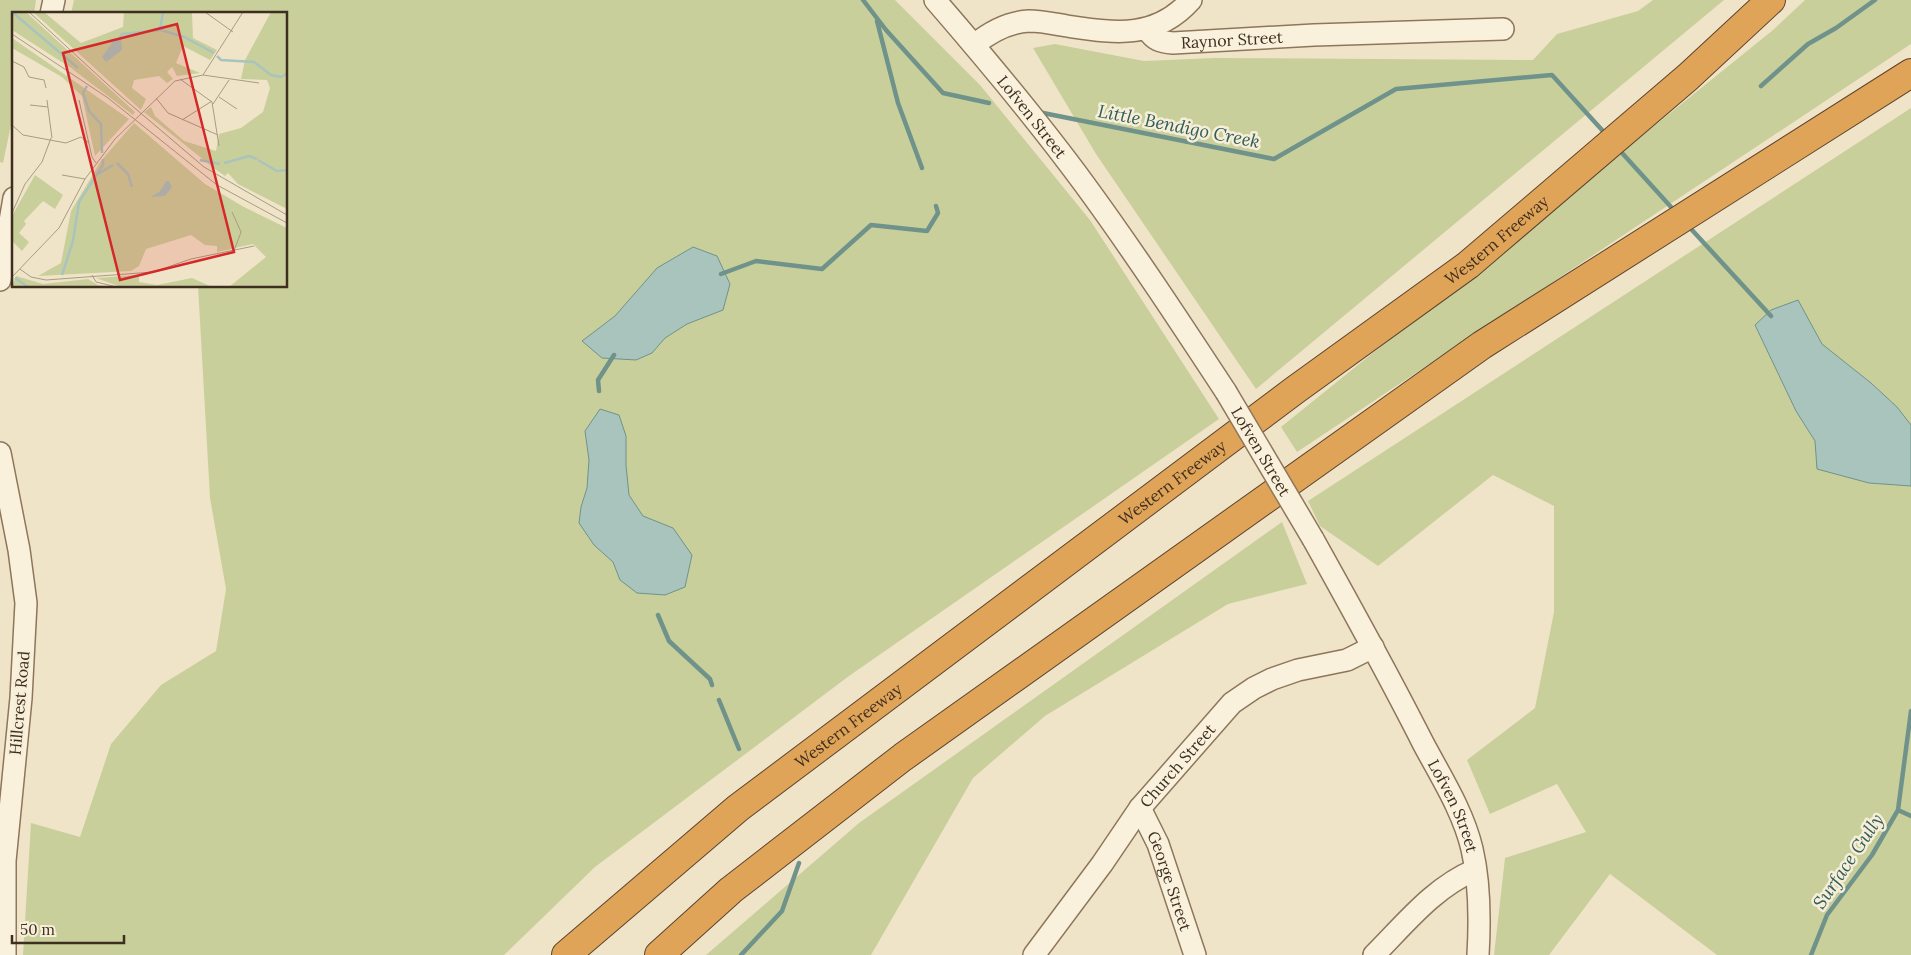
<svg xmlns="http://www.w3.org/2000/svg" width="1911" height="955" font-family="Lora,serif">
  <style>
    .green { fill: #c9cf9b }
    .water { fill: #a9c4bc; stroke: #6f938a }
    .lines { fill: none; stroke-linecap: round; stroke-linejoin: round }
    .stream { stroke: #6f938a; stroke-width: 4.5 }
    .minor-casing { stroke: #8d765c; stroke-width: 24 }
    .highway-casing { stroke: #5b4430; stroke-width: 30 }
    .minor { stroke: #faf1dc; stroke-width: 21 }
    .highway { stroke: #e0a458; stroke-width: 28 }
    .minor-bridge-casing { stroke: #8d765c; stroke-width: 24; stroke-linecap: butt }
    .minor-bridge { stroke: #faf1dc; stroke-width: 21 }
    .labels { text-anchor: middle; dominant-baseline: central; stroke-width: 5; stroke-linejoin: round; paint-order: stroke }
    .street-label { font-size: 16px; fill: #3d2e20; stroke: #f7eed8 }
    .water-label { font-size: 18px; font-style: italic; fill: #2f5d5a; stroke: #f7eed8 }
    .inset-river { fill: none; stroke: #a9c4bc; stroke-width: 2.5 }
    .inset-road { fill: none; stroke: #a89b85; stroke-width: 1 }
    .view { fill: #d62828; fill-opacity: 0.15; stroke: #d62828; stroke-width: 2.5 }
    .inset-edge { fill: none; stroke: #3d2e20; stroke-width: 2.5 }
  </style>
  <rect width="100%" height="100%" fill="#f0e4c8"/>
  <!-- green -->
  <path class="green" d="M0,0H36L34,14H14V111L3,163L0,162Z
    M74,0H895L980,85L1090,220L1219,419L849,676L595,867L504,955H23L31,823L80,837L111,744L161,685L216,651L226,589L210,498L198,286H286V14H71Z
    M1653,0H1724L1256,389L1096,154L1033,48L1055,44L1144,61L1214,58L1533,60L1557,34L1638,11Z
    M1805,0H1911V44L1297,452L1281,427L1773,30Z
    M1911,108V955H1717L1610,874L1549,955H1494L1505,858L1586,832L1557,784L1490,814L1467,760L1535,708L1554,612V506L1493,475L1378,566L1320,526L1308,501Z
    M1282,522L1307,584L1228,604L1045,716L973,778L871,955H706L859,823Z"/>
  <!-- water -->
  <path class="water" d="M693,247L717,256L730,284L723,310L687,324L665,338L652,353L636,360L602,358L582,341L615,316L657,268Z
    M1798,300L1822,344L1871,383L1897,407L1911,425V486L1869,483L1817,469L1815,441L1796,411L1755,325L1771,310Z
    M600,409L619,415L626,436V465L629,495L643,516L673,528L692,555L685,587L665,595L637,593L620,580L613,562L594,545L579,523L581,507L587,488L589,460L585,431Z"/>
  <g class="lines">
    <!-- stream -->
    <path class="stream" d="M863,0L886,30L943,93L989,103
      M877,21L898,103L922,168
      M1761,86L1808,44L1836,28L1875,0
      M1038,112L1274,159L1396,89L1552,75L1602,130
      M1623,154L1671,207
      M1692,230L1771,316
      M721,274L756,261L822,269L871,225L927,231L938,213L936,206
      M599,391L598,380L614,355
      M658,615L669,641L710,679L712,685
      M719,700L739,749
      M1911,711L1898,810L1911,816
      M741,955L782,911L799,863
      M1811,955L1827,915L1872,855L1898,810"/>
    <defs>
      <g id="minor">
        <path id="s1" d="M935,0C987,60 1038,121 1085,185C1134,252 1180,322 1226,392"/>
        <path d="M51,14L54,0"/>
        <path id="s2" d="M1147,29C1154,40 1160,42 1173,43L1314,35L1503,29"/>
        <path d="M974,45C990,32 1008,22 1029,21C1042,21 1055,24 1067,26C1115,33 1155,40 1191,0"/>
        <path d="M0,280L14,198"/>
        <path d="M0,453L19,550L26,603L21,698L5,861V955"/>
        <path id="s3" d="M1313,539C1351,607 1388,674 1423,743C1441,777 1463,811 1472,849C1480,883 1480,921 1478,955"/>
        <path id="s4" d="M1140,808L1158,844L1195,955"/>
        <path id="s5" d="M1034,955L1102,864L1140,808L1232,703L1254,688L1272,679L1298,670L1347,660L1373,647"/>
        <path d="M1374,955C1405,924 1434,887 1475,870"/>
      </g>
      <g id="highway">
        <path id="s6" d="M566,955L738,808L1295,390L1468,265L1688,77L1771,0"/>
        <path d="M659,955L731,890L903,757L1482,345L1911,73"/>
      </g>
    </defs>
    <!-- minor casing -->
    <use href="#minor" class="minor-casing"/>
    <!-- highway casing -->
    <use href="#highway" class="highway-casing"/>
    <!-- minor -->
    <use href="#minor" class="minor"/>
    <!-- highway -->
    <use href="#highway" class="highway"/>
    <defs>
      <g id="minor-bridge">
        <path id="s7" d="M1226,392L1313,539"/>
      </g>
    </defs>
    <!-- minor-bridge casing -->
    <use href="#minor-bridge" class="minor-bridge-casing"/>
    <!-- minor-bridge -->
    <use href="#minor-bridge" class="minor-bridge"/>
  </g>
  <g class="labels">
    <!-- street labels -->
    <g class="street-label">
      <text stroke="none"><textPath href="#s2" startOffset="90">Raynor Street</textPath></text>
      <text stroke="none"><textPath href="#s1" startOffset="152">Lofven Street</textPath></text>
      <text stroke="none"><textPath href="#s6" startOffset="1174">Western Freeway</textPath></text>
      <text stroke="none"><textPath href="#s7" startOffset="69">Lofven Street</textPath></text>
      <text stroke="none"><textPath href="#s6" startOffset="769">Western Freeway</textPath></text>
      <text transform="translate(19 703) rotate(-85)">Hillcrest Road</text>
      <text stroke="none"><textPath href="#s6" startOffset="364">Western Freeway</textPath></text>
      <text stroke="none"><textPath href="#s5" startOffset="238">Church Street</textPath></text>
      <text stroke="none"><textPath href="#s3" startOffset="302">Lofven Street</textPath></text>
      <text stroke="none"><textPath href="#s4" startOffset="79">George Street</textPath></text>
    </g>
    <!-- water labels -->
    <g class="water-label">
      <text transform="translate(1179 126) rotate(11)">Little Bendigo Creek</text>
      <text transform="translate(1848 861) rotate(-56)">Surface Gully</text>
    </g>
  </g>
  <!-- overview -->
  <g transform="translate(12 12)">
    <rect width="275" height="275" fill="#f0e4c8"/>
    <path d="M0,0H14L123,100L121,103L59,56L0,18ZM21,0H32L69,31L111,15L112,0H180L181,26L205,38L198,48L171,34L164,51L188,61L165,64L160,55L155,60L161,67L155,71L147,64L122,68L120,76L134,87L129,98ZM259,0H275V197L226,172L216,161L213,164L203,157L132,100L139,95L143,104L172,129L204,139L207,122L229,116L251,100L258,76L255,68L229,67L233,48ZM0,26L117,107L83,144L70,84L50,65L0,36ZM122,111L193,172L232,195L275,216V275H217L254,245L241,232L205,240V234L193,233L179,223L134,237L127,254L119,259L26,264L49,251L59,199L89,149ZM23,163L51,183L43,197L31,189L12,209L14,212L7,221L17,230L10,239L0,229V204ZM127,263V270L145,273L180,266L200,275H109L84,266ZM4,264L31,272L76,267L86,273L99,275L0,274Z" fill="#c9cf9b"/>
    <path d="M109,25L110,38L94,50L90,45L103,27ZM154,169H157L160,175L153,184L139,185L148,179Z" fill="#a9c4bc"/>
    <path class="inset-river" d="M0,0L66,56M149,18L172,25L202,41M107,27L110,22L148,18L151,0M205,44L209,48L242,50L259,63L269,65L274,62M75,74L71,81L77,99L89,112L90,141M188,148L208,152M246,148L265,159L275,158M105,151L116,162L120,175M212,151L237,144L245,147M86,162L101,153M50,263L61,229L67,190L91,153V147M3,266L16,275"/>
    <path class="inset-road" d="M17,0L105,81L192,155L275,203M193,0L221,20M0,22L96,86L205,173L275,211M0,49L12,55L17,65L32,68L34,76M191,63L247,71M168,67L200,90L207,134M207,85L225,97M144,86L156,101L206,123M35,88L40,126M67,88L80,145L84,151M201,92L217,68M18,93L36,95M170,108L200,89M0,113L11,123L54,131L69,125L77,131M50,163L73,167M220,200L229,220L222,239M0,201L13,172L30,150L39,126M8,257L19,265L34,268L141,260L179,247L242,234M80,263L84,270L105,275M0,265L47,216L73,167L103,127L163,69L191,63L231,0"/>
    <path class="view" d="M165,12L222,240L108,268L51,41Z"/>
    <rect width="275" height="275" class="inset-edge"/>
  </g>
  <!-- scale -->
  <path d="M12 935v8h112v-8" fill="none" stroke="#3d2e20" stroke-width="2.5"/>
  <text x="20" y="935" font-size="15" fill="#3d2e20" stroke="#f7eed8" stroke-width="4" paint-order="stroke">50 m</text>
</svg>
